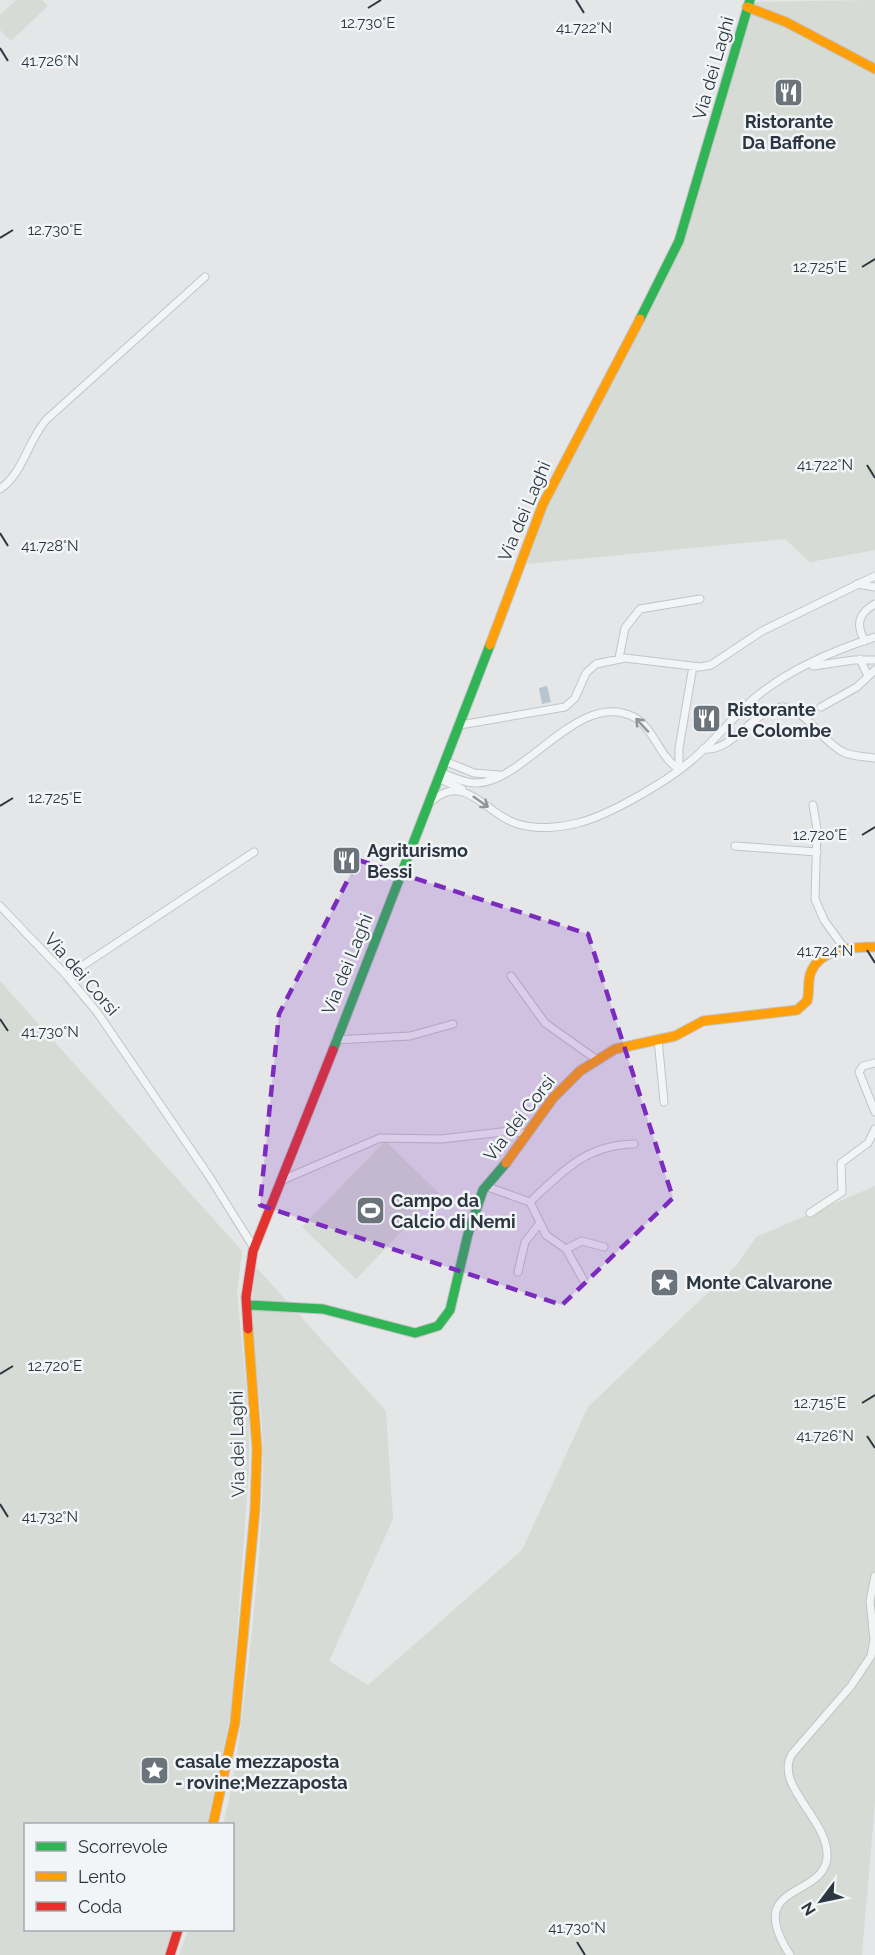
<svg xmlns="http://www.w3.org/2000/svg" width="875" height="1955" font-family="Raleway,sans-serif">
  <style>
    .green { fill: #d6dbd5 }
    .water { fill: #b6c5d0 }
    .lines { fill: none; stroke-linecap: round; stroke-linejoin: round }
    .street-casing { stroke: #c2c4c6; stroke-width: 9 }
    .fast-casing { stroke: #c2c4c6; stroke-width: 11 }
    .slow-casing { stroke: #c2c4c6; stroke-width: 11 }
    .jam-casing { stroke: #c2c4c6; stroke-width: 11 }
    .street { stroke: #f3f4f5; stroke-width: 7 }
    .fast { stroke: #30b455; stroke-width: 9 }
    .slow { stroke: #ff9f0a; stroke-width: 9 }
    .jam { stroke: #e5322d; stroke-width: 9 }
    .oneway { stroke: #90959a }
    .marked { fill: #7b2cbf; fill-opacity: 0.2; stroke: #7b2cbf; stroke-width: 4.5; stroke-dasharray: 12 8; stroke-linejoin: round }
    .ticks { fill: none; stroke: #2c3640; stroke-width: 2 }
    .labels { text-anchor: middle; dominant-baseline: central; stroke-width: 5; stroke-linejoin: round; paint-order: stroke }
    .street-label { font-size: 18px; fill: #2c3640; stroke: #f2f5f7 }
    .poi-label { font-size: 18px; font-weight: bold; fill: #2c3640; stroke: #f2f5f7; text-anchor: start }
    .ticks-label { font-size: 15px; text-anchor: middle; fill: #2c3640; stroke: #f2f5f7; stroke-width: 5; stroke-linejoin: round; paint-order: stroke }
  </style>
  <rect width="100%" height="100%" fill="#e4e6e8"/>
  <!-- green -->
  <path class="green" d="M16,0H42L48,6L11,41L0,30V15Z
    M875,0V550L810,562L785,539L527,564L547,506L563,471L658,297L686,235L752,2Z
    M0,981L242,1251L237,1292L249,1417V1470L231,1712L207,1824H26V1930H173L165,1955H0Z
    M385,1141L439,1193L356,1279L302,1227Z
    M875,1186V1801L862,1955H179L188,1930H232V1824H223C237,1773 241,1719 248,1667C256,1595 264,1521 263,1448C262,1387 245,1328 256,1267L386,1411L393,1519L329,1661L368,1685L522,1550L588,1407L737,1265L756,1237Z"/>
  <!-- water -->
  <path class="water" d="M547,686L551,702L542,704L539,688Z"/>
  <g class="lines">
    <defs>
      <path id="street" d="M0,489C25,471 27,441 47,419L205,277
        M857,584L875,587
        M865,641C855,624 859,613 875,604
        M619,658L625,628L640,609L700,599
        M860,659L868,676
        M813,666L854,660H875
        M821,707L857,687L875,670
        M460,725L565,707L575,698L586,673L596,664L625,658L700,667L711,665L762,631L875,576
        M703,749C735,752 752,709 783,707C808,711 821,741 843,752C853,757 864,756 875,758
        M447,762L474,773L499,775
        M679,769V748L693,666
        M442,773C453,777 466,784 478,783C527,780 579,689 634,717C654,728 659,757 679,769
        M440,779L462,789
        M433,800C466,773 485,813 515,823C534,830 559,828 578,823C610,815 668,781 693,759C716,740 734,715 757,696C790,669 835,650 875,637
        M813,805L817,829L815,899L824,920L845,949
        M735,846L817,852
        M0,906L67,976L97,1012L209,1176L254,1248
        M67,976L254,852
        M511,976L545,1023L597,1060
        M658,1039L664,1102
        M335,1040L410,1036L453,1024
        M875,1063L863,1066L859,1072L875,1112
        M280,1181L380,1138L441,1139L511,1131L528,1134
        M485,1186L530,1202
        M530,1202C563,1171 586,1145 634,1144
        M530,1202L546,1235L566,1249L584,1281
        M810,1213L842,1192L841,1163L868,1143L875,1129
        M566,1249L582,1241L604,1247
        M518,1272L525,1242L540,1223
        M790,1955C743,1882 823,1899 827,1858C830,1820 773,1786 792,1754L851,1686L871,1656L874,1640L870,1601L875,1576"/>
      <path id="fast" d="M640,319L679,241L750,0
        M333,1050L490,645
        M247,1305L323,1309L415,1333L438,1326L450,1310L468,1234L483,1190L506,1163"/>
      <path id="slow" d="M747,7L786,22L875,69
        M490,645L543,504L640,319
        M506,1163L553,1098L580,1071L615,1049L675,1036L703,1021L797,1010L807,1001C810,992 807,981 811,972C821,948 853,947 875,947
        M213,1824L235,1723L255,1510L257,1449L248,1329"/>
      <path id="jam" d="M248,1329L246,1297L253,1251L333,1050
        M170,1955L178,1930"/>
    </defs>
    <!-- street casing -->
    <use href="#street" class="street-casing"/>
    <!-- fast casing -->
    <use href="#fast" class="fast-casing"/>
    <!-- slow casing -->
    <use href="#slow" class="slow-casing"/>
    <!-- jam casing -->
    <use href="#jam" class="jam-casing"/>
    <!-- street -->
    <use href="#street" class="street"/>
    <!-- fast -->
    <use href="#fast" class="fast"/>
    <!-- slow -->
    <use href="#slow" class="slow"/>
    <!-- jam -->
    <use href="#jam" class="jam"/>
  </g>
  <!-- one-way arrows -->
  <defs><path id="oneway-shaft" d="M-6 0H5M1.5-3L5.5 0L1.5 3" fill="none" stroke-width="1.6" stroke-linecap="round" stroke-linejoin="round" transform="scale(1.5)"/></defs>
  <g class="oneway">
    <use href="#oneway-shaft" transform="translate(642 725) rotate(-133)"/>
    <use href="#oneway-shaft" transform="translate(481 802) rotate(35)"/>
  </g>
  <!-- marked area -->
  <path class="marked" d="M358,860L588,934L673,1198L562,1305L260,1205L279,1014Z"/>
  <!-- ticks -->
  <path class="ticks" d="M576,0L584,13M368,8L381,0M0,48L8,61M0,238L13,230M862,267L875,259M867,465L875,478M0,533L8,546M0,806L13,798M862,835L875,827M867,950L875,963M0,1019L8,1031M0,1374L13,1366M862,1403L875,1395M867,1436L875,1448M0,1504L8,1517M577,1942L585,1955"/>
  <!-- icons -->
  <defs>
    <symbol id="restaurant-square" viewBox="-11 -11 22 22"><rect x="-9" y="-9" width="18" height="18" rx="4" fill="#6c747b" stroke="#f2f5f7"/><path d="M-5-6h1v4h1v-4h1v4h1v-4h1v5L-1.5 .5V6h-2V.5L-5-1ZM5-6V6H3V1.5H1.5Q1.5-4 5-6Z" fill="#fff"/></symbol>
    <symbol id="stadium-square" viewBox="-11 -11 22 22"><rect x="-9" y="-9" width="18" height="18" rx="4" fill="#6c747b" stroke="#f2f5f7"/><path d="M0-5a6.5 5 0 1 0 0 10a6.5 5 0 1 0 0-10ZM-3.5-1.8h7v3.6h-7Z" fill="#fff"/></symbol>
    <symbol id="sight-square" viewBox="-11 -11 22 22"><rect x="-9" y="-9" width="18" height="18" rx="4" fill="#6c747b" stroke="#f2f5f7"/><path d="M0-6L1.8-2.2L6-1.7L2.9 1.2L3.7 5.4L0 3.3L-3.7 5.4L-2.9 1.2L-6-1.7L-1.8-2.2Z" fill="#fff"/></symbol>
  </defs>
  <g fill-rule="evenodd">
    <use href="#restaurant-square" x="772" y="76" width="33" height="33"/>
    <use href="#restaurant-square" x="690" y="702" width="33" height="33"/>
    <use href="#restaurant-square" x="330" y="844" width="33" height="33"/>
    <use href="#stadium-square" x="354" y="1194" width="33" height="33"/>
    <use href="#sight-square" x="648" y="1266" width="33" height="33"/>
    <use href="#sight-square" x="138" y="1754" width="33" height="33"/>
  </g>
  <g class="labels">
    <!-- street labels -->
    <g class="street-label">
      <text transform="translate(713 68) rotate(-74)">Via dei Laghi</text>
      <text transform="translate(524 511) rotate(-67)">Via dei Laghi</text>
      <text transform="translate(347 964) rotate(-68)">Via dei Laghi</text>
      <text transform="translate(82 974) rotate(49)">Via dei Corsi</text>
      <text transform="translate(519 1118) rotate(-52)">Via dei Corsi</text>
      <text transform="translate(237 1444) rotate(-91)">Via dei Laghi</text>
    </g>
    <!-- poi labels -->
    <g class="poi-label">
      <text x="789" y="121" text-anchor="middle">Ristorante<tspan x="789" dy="21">Da Baffone</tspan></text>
      <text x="727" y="709">Ristorante<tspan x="727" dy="21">Le Colombe</tspan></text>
      <text x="367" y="850">Agriturismo<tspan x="367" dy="21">Bessi</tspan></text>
      <text x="391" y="1200">Campo da<tspan x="391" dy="21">Calcio di Nemi</tspan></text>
      <text x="686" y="1282">Monte Calvarone</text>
      <text x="175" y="1761">casale mezzaposta<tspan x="175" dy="21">- rovine;Mezzaposta</tspan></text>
    </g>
  </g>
  <g class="ticks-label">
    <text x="368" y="28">12.730°E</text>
    <text x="584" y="33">41.722°N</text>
    <text x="50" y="66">41.726°N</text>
    <text x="55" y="235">12.730°E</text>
    <text x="820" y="272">12.725°E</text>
    <text x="825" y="470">41.722°N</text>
    <text x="50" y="551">41.728°N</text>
    <text x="55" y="803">12.725°E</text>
    <text x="820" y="840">12.720°E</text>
    <text x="825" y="956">41.724°N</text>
    <text x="50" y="1037">41.730°N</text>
    <text x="55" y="1371">12.720°E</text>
    <text x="820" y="1408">12.715°E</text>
    <text x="825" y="1441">41.726°N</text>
    <text x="50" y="1522">41.732°N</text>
    <text x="577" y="1933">41.730°N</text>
  </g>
  <!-- legend -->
  <rect x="24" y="1823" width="210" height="108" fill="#f2f5f7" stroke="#a3a9ae" stroke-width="1.5"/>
  <rect x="36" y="1842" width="30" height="9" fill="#30b455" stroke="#a3a9ae" stroke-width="1.5"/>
  <text x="78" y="1853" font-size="18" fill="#2c3640">Scorrevole</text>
  <rect x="36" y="1872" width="30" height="9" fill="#ff9f0a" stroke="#a3a9ae" stroke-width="1.5"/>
  <text x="78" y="1883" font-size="18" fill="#2c3640">Lento</text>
  <rect x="36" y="1902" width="30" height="9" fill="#e5322d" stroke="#a3a9ae" stroke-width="1.5"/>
  <text x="78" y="1913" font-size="18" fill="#2c3640">Coda</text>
  <!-- north arrow -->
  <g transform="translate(821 1901) rotate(238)" stroke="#f2f5f7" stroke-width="4.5" paint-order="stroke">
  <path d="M0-4.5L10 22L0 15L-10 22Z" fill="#2c3640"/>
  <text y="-9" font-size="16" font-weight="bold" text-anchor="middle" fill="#2c3640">N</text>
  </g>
</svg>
